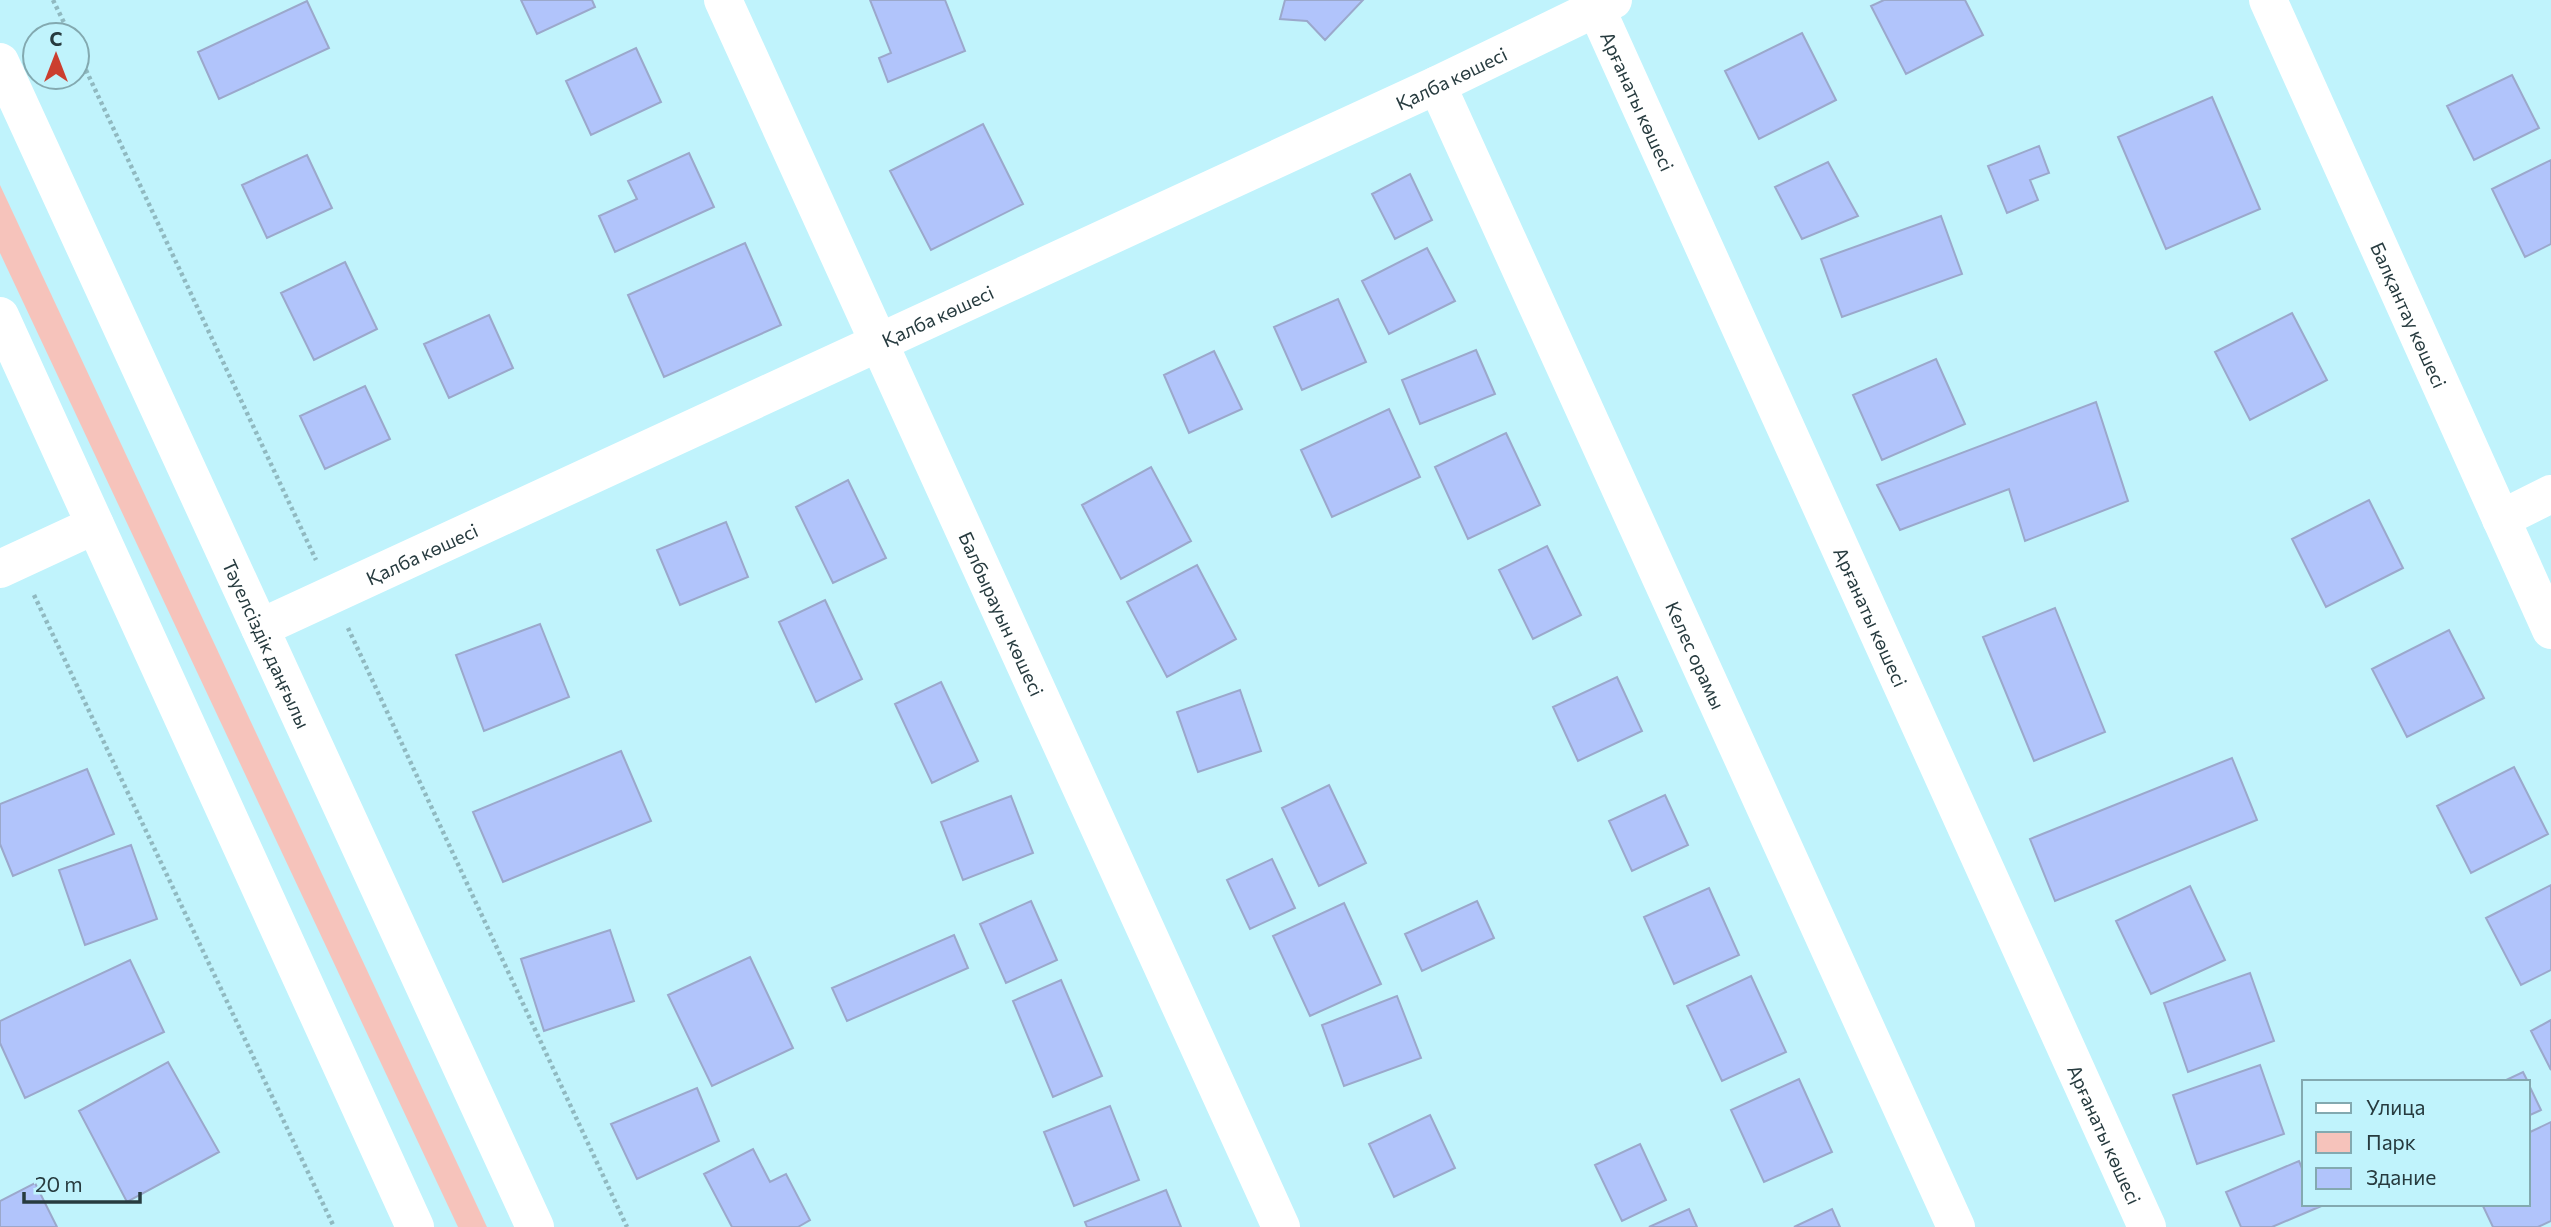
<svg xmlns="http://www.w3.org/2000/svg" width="2551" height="1227" font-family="Commissioner,sans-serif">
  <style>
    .green { fill: #f6c3bb }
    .building { fill: #b1c4fb; stroke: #9ba8cb; stroke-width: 2 }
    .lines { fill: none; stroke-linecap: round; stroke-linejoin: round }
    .path { stroke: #90b9c0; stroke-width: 4.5; stroke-dasharray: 3.5 3.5; stroke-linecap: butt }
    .minor { stroke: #fff; stroke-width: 38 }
    .major { stroke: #fff; stroke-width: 38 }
    .labels { text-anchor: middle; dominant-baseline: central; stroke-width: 6; stroke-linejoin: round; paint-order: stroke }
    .street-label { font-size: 19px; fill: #273b3f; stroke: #c0f3fc }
  </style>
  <rect width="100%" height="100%" fill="#c0f3fc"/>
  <!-- green -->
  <path class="green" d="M0,185L487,1227H458L0,253Z"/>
  <!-- building -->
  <path class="building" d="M521,0H592L595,7L537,34Z
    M870,0H945L965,51L888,82L879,58L891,53Z
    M1285,0H1363L1325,40L1307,21L1280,19Z
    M1884,0H1965L1983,35L1906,74L1871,6Z
    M307,1L329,48L219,99L198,52Z
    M1802,33L1836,100L1759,139L1725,71Z
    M636,48L661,102L591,135L566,81Z
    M2512,75L2539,128L2474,160L2447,106Z
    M2212,97L2260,209L2166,249L2118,137Z
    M983,124L1023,204L931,250L890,171Z
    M2039,146L2049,173L2030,180L2038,200L2007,213L1988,166Z
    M689,153L714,207L615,252L599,216L637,199L628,181Z
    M307,155L332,208L267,238L242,185Z
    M2551,160V244L2525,257L2492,189Z
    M1828,162L1858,216L1802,239L1775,187Z
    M1410,174L1432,220L1395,239L1372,194Z
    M1941,216L1962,274L1842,317L1821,259Z
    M745,243L781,325L664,377L628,295Z
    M1427,248L1455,301L1389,334L1362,281Z
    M345,262L377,329L314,360L281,293Z
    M1338,299L1366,362L1302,390L1274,327Z
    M2292,313L2327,380L2250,420L2215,352Z
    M489,315L513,368L449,398L424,344Z
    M1476,350L1495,394L1420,424L1402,380Z
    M1214,351L1242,409L1189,433L1164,375Z
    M1936,359L1965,424L1882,460L1853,395Z
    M365,386L390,439L325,469L300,416Z
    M2096,402L2128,501L2025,541L2009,489L1900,530L1877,485Z
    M1389,409L1420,477L1332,517L1301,450Z
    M1506,433L1540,505L1468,539L1435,467Z
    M1151,467L1191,541L1121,579L1082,505Z
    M848,480L886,558L833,583L796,507Z
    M2369,500L2403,568L2326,607L2292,539Z
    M726,522L748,577L680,605L657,550Z
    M1547,546L1581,615L1533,639L1499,570Z
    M1197,565L1236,639L1167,677L1127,602Z
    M825,600L862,679L816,702L779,622Z
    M2055,608L2105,732L2034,761L1983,637Z
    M540,624L569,697L484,731L456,655Z
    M2449,630L2484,698L2407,737L2372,669Z
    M1617,677L1642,731L1578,761L1553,707Z
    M941,682L978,761L932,783L895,704Z
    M1240,690L1261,751L1198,772L1177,712Z
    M621,751L651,821L503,882L473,812Z
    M2232,758L2257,820L2055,901L2030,839Z
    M2514,767L2548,834L2471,873L2437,806Z
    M87,769L114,834L13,876L0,844V804Z
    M1329,785L1366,863L1319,886L1282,808Z
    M1665,795L1688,845L1632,871L1609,821Z
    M1011,796L1033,853L963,880L941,822Z
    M131,845L157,919L85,945L59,870Z
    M1272,859L1295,908L1250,929L1227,880Z
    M2551,885V970L2521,985L2486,918Z
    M2190,886L2225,960L2151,994L2116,921Z
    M1709,888L1739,955L1674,984L1644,917Z
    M1031,901L1057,960L1006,983L980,924Z
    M1477,901L1494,938L1422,971L1405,934Z
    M1344,903L1381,984L1310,1016L1273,936Z
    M610,930L634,1001L544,1031L521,959Z
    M954,935L968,968L847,1021L832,988Z
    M750,957L793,1048L712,1086L668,995Z
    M130,960L164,1032L25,1098L0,1043V1021Z
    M2250,973L2274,1041L2188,1072L2164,1003Z
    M1751,976L1786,1052L1722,1081L1687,1006Z
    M1061,980L1102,1076L1053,1097L1013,1001Z
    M1397,996L1421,1058L1344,1086L1322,1025Z
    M2551,1020V1070L2531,1031Z
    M168,1062L219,1152L127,1202L79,1111Z
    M2260,1065L2284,1134L2197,1164L2173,1095Z
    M2523,1072L2528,1082H2502Z
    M1799,1079L1832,1152L1764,1182L1731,1110Z
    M2528,1083L2541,1110L2528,1116Z
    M697,1088L719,1141L637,1179L611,1124Z
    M1110,1106L1139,1180L1074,1206L1044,1132Z
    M1430,1115L1455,1168L1394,1197L1369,1144Z
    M2551,1122V1221L2538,1227H2493L2482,1204H2528V1133Z
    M1640,1144L1666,1200L1622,1221L1595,1165Z
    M753,1149L770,1182L786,1174L810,1220L798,1227H732L704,1174Z
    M2299,1161L2304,1173V1204L2319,1207L2272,1227H2241L2226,1192Z
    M35,1183L57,1227H0V1201Z
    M1166,1190L1181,1227H1087L1085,1222Z
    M1689,1209L1697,1227H1649Z
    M1832,1209L1840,1227H1794Z"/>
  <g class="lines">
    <!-- path -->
    <path class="path" d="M53,0L70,35
      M77,51L316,560
      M34,595L334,1227
      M348,628L627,1227"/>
    <!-- minor -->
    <g class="minor">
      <path id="s1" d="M723,0L1281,1227"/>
      <path id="s2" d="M2268,0L2551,630"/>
      <path id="s3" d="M1596,8L2147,1227"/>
      <path id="s4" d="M1437,85L1956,1227"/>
      <path d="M2501,519L2551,494"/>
      <path d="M0,569L95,525"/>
      <path id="s5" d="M260,628L1437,85L1613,0"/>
    </g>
    <!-- major -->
    <g class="major">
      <path id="s6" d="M0,62L535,1227"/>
      <path d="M0,316L415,1227"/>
    </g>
  </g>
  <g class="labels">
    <!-- street labels -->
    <g class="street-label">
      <text stroke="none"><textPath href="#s5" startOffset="1312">Қалба көшесі</textPath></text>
      <text stroke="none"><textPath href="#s3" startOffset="102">Арғанаты көшесі</textPath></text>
      <text stroke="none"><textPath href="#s5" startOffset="746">Қалба көшесі</textPath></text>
      <text stroke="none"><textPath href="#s2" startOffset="345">Балқантау көшесі</textPath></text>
      <text stroke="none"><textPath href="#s5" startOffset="178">Қалба көшесі</textPath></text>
      <text stroke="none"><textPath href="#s1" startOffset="674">Балбырауын көшесі</textPath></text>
      <text stroke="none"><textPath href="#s3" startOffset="668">Арғанаты көшесі</textPath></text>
      <text stroke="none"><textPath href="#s6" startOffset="640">Тәуелсіздік даңғылы</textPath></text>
      <text stroke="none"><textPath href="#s4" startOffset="626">Келес орамы</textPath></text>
      <text stroke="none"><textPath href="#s3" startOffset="1236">Арғанаты көшесі</textPath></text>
    </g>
  </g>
  <!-- legend -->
  <rect x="2302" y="1080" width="228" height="126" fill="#c0f3fc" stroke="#83a9b0" stroke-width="2"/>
  <rect x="2316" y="1103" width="35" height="10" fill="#ffffff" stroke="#83a9b0" stroke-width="2"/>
  <text x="2366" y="1115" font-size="21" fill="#273b3f">Улица</text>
  <rect x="2316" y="1132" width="35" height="21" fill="#f6c3bb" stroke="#83a9b0" stroke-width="2"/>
  <text x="2366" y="1150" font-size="21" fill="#273b3f">Парк</text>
  <rect x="2316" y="1168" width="35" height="21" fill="#b1c4fb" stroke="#83a9b0" stroke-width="2"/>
  <text x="2366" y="1185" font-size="21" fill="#273b3f">Здание</text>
  <!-- north arrow -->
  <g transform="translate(56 56)"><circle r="33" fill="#c0f3fc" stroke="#83a9b0" stroke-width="2"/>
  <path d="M0-5L12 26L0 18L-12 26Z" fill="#cb3e2f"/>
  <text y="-10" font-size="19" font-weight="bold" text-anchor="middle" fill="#273b3f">С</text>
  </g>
  <!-- scale -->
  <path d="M24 1192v10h116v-10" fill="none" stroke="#273b3f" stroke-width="3.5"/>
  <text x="35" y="1192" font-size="21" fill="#273b3f" stroke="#c0f3fc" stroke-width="5" paint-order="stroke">20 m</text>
</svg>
